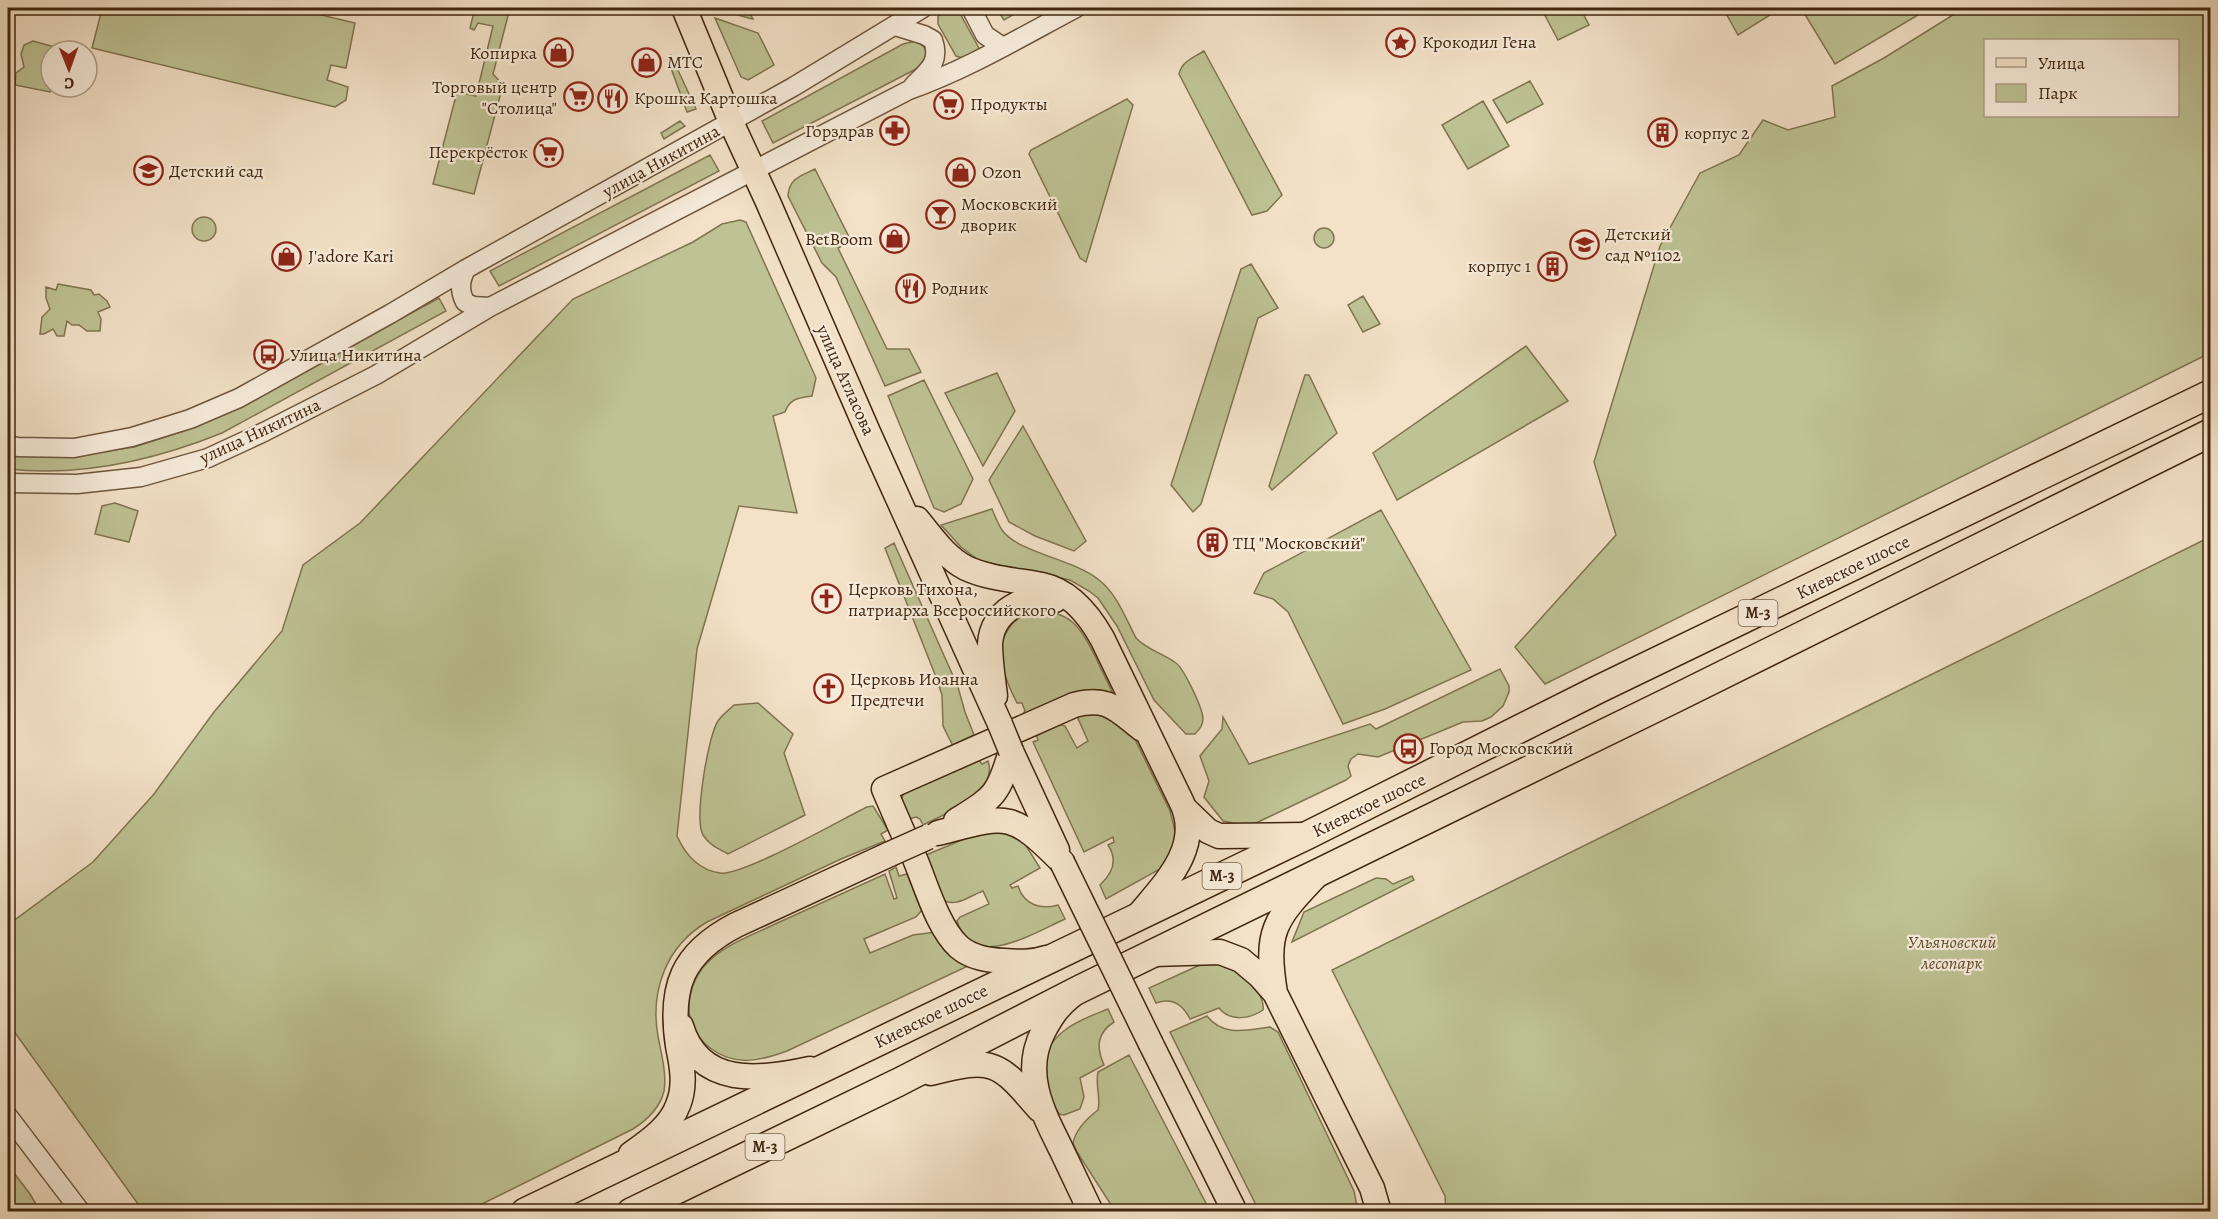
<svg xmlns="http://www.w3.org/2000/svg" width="2218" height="1219" font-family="Alegreya,serif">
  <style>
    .green { fill: #bec294; stroke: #807450; stroke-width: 1.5; fill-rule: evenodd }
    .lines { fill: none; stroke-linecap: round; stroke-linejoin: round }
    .minor-casing { stroke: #6e553c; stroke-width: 21 }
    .major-casing { stroke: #41260d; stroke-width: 27 }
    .highway-casing { stroke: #41260d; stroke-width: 30 }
    .minor { stroke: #f7ecdb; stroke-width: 18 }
    .major { stroke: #f3e2c8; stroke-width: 24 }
    .highway { stroke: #f3e2c8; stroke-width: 27 }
    .major-bridge-casing { stroke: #41260d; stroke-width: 27; stroke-linecap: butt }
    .major-bridge { stroke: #f3e2c8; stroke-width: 24 }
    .labels { text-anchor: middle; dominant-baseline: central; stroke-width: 4.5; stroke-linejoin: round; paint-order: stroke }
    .shield { fill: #f7ecdb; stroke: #78614b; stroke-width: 1.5 }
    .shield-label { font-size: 16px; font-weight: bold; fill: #41260d }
    .poi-label { font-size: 18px; fill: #41260d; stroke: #f7ecdb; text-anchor: start }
    .street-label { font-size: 18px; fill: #41260d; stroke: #f7ecdb }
    .park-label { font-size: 18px; font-style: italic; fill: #604d2f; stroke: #f7ecdb }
  </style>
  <rect width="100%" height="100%" fill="#f3e2c8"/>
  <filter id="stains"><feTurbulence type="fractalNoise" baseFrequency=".00333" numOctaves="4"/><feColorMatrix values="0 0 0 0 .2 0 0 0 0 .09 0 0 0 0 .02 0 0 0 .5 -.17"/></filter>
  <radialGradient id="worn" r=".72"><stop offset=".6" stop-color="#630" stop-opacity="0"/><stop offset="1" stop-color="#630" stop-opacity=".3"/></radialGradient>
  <!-- green -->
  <path class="green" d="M112,8H292L355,23L346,68L331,65L327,80L348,87L346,100L335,107L92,48L101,13L111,14Z
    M475,8H510L493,74L503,85L474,194L433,184L457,92L476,96L493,26L478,23L474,30L470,28Z
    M713,8H747L753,19H752Z
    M955,8H957L980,50L966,59L956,56L938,24V16Z
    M996,8H1025L1004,20Z
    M1541,8H1580L1589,25L1558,40Z
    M1723,8H1777L1778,10L1738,35Z
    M1801,8H1930L1835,64Z
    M1964,8H2210V353L1545,684L1515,647L1616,535L1594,462L1660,246L1700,173L1739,155L1763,120L1788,130L1835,117L1832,86L1884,58ZM1986,40H2178V116H1986Z
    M715,18L758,33L774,65L748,80L741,77Z
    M33,41L62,49L61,51H51V87H53L50,92L15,85L16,73L24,67L21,54L24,45Z
    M916,41C932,50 929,59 916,69L773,143L762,121L903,44Z
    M1204,51L1282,195L1267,211L1252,215L1179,74C1182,61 1193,58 1204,51Z
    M671,55L696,109L687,112L667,57Z
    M1530,81L1543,104L1507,123L1493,100Z
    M1127,99L1133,105L1086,262L1080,258L1029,154L1031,150Z
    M1483,101L1509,146L1468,169L1442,125Z
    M680,121L685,126L664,139L661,133Z
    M710,155L719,171L499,286L490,271Z
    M815,169L851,241L838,248L887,349H909L921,372L885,386L836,277L822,263L788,196C789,178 801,176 815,169Z
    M192 229a12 12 0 1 1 24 0a12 12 0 1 1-24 0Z
    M740,220L746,222L816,378L812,396C799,398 790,398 785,412L773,416L797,513L739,506L697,649L677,836C685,854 699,870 720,873C741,877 842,819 867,807L873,806L888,830L881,834L885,841L841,859L707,922C666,946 650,991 658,1036C661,1053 667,1074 664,1091C660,1108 647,1120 633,1129L468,1211H143L8,1023V925L93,862L154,794L214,712L282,631L303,565L360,523L573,299L693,242L722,224Z
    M1314 238a10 10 0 1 1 20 0a10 10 0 1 1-20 0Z
    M1251,264L1278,308L1258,318L1201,504L1193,512L1171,485L1241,269Z
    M58,284L91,290L94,295L99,294L107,301L110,307L98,312L101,319L100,331H87L79,325H72L67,321L64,336H57L53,329L44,334H40L42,317L50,309L46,298V287L56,290Z
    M1363,296L1380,324L1363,332L1348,305Z
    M439,298L446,311L222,433C155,460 80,477 8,469V456L66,457L134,447L193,428L246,403Z
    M1526,346L1568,401L1397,500L1373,453Z
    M997,373L1015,411L983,466L945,393Z
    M1305,375H1309L1337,433L1272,490L1269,486Z
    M924,380L973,479L961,504L944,512L934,508L888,396Z
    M1023,426L1086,541L1074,551L1035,536L1009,522L989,480Z
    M115,503L138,511L129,542L95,534L102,506Z
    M992,509C995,516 998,524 1002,530C1018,553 1074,559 1099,580C1117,594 1126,619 1136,638C1147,650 1163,653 1176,663C1184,669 1202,707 1203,718C1203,725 1200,729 1195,734H1186L1154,700L1117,626L1098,598L1089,591L1070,580L980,561L961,547L941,525Z
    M1381,510L1471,670L1385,709L1343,724L1288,612L1273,599L1254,593L1264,573Z
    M2210,537V1211H1446L1445,1196L1332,970Z
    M894,543L958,687L965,712L974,735L953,746L943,726L942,695L936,677L885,548Z
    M1030,610C1071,610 1080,626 1097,660C1102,672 1109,683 1113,695L1022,716L1025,711L1022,703H1017C998,666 989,634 1030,610Z
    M1500,669L1509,686V692L1503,706L1491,717L1482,721L1463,722L1378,757L1358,754L1351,759L1348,766L1351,776L1346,780L1256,823L1243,825L1223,821L1204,797L1209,781L1200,756L1222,729L1223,717L1249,764L1370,724L1376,729Z
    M758,703L793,734L784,753L805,815L728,854C719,849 709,845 703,835C694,819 708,736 718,721C722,715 729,710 734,705Z
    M1099,711L1131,731L1170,811L1176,835L1171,856L1160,869L1106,899L1100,885C1112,874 1118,860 1108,845L1114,842L1113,837L1084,852L1033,742L1038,740L1035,731L1059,724L1065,726L1077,748L1088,741L1076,714Z
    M978,759L982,764L988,761C999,794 946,813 923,825L920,819L916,817L909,819C905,810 897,800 906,791L954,768L961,769Z
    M1006,831L1025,844L1040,868L1010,885L1012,888L1018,886C1024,905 1041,910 1058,905L1065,919C1035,932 972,973 957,921L960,917L989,904L983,891C971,895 953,910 941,898L926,855L981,832Z
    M896,867L899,876L907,874L922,910L916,917L864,939L870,953L913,935L936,932L970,965L787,1051C760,1061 735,1067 710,1048C697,1038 688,1022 689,1005C690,989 695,976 706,964C724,945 750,936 773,925C810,908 847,891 885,874L894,899L897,898L889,871Z
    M1412,876L1414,880L1292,942L1304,912L1376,878L1386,879L1393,884Z
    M1219,963C1225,965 1232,967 1238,970C1249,977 1265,996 1263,1010C1250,1019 1230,1022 1219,1008L1190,1019C1183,1005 1172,997 1156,1003L1149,988L1202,964Z
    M1108,1009L1114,1022C1097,1033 1096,1047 1104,1065L1080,1078L1084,1097L1080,1109L1064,1115L1059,1114C1042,1086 1035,1052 1065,1030C1078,1020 1093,1015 1108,1009Z
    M1207,1016C1223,1037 1247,1030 1270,1027L1278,1032L1354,1191L1358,1211H1259L1170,1032Z
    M1129,1055L1210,1211H1115L1077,1152L1073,1143C1076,1129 1086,1119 1098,1110C1101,1097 1095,1084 1098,1072Z
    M8,1165L30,1194L40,1211H8Z"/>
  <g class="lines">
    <defs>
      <path id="minor" d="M971,8L985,35L1003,47
        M895,26L924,35L933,40C941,63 927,71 913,86
        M466,269C460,281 459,290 465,302L473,306L490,307
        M8,445L18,447L74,448L132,437L190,419L239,398L390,314L466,269L793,87L923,8
        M8,483L77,484L141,477L208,458L264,432L376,375L490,307L909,90C968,69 1021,37 1076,8
        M8,1116L81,1212"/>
      <path id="major" d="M684,8L731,122L768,202L868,432L1000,724
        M917,519C932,537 945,557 966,568C990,579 1016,580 1042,585C1070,591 1089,615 1102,638L1182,803C1203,848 1163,885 1137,917
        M995,696C993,679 990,661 990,644C992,610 1025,594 1055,600
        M1011,751L1057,850
        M1185,809L1208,831L1219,836L1306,835
        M956,821C994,797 998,796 1011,751
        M903,833L884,789L1074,705C1109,696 1117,710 1142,729
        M938,833C1007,815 1010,810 1062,862
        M915,859C926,885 938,928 959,947C972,958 988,960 1004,961C1018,962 1032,963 1046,958
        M1153,954L1220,952L1241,960L1260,976L1275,993L1372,1188L1379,1212
        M1275,993C1265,931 1274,920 1316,876
        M1071,996C1058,1006 1051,1017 1043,1032C1022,1073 1042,1111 1061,1149C1071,1170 1081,1191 1091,1212
        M681,1026C699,1088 761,1080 810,1069
        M1151,1044L1235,1212
        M931,1073C993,1057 998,1061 1039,1109
        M631,1154C649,1141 670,1127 678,1105C686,1086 682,1065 678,1046C669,987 682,953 736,925L890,854"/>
      <path id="highway" d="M525,1212L1308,835L1599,689L2210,394
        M631,1212L899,1082L1080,989L1674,699L2210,433"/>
    </defs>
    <!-- minor casing -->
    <use href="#minor" class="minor-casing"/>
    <!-- major casing -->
    <use href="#major" class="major-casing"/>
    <!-- highway casing -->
    <use href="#highway" class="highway-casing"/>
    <!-- minor -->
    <use href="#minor" class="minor"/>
    <!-- major -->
    <use href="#major" class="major"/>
    <!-- highway -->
    <use href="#highway" class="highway"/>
    <defs>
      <path id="major-bridge" d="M1000,724L1011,751
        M890,854L928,837
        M1062,862L1151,1044"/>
    </defs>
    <!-- major-bridge casing -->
    <use href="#major-bridge" class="major-bridge-casing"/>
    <!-- major-bridge -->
    <use href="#major-bridge" class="major-bridge"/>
  </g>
  <!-- icons -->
  <defs>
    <symbol id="sight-ring" viewBox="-11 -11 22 22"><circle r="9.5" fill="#f7ecdb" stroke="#8f2418" stroke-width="1.5"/><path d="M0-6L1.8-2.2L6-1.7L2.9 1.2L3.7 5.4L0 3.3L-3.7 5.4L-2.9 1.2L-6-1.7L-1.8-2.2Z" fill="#8f2418"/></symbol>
    <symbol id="shop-ring" viewBox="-11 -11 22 22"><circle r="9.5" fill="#f7ecdb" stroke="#8f2418" stroke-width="1.5"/><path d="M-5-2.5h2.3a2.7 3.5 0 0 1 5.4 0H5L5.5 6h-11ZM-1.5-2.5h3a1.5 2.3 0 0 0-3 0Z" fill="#8f2418"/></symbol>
    <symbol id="supermarket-ring" viewBox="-11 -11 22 22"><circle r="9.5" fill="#f7ecdb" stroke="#8f2418" stroke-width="1.5"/><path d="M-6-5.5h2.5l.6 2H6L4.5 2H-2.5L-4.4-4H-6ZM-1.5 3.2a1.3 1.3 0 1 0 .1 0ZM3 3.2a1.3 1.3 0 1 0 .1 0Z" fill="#8f2418"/></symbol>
    <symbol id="restaurant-ring" viewBox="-11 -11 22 22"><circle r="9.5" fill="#f7ecdb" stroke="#8f2418" stroke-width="1.5"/><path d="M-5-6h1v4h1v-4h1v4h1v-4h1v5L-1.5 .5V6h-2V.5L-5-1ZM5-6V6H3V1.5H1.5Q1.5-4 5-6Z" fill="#8f2418"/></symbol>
    <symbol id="pharmacy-ring" viewBox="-11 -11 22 22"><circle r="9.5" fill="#f7ecdb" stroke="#8f2418" stroke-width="1.5"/><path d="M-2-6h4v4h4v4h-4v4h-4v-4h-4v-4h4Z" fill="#8f2418"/></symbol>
    <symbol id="building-ring" viewBox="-11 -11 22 22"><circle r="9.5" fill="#f7ecdb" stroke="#8f2418" stroke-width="1.5"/><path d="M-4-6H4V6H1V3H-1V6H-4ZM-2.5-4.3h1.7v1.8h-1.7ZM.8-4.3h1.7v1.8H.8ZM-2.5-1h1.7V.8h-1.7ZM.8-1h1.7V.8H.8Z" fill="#8f2418"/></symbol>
    <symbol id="school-ring" viewBox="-11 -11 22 22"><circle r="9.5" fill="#f7ecdb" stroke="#8f2418" stroke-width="1.5"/><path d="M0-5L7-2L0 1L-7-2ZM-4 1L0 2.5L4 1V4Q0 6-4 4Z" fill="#8f2418"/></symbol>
    <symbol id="bar-ring" viewBox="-11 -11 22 22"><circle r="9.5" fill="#f7ecdb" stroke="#8f2418" stroke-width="1.5"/><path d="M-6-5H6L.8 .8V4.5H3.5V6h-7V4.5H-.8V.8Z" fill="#8f2418"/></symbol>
    <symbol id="bus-ring" viewBox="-11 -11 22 22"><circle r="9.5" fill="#f7ecdb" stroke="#8f2418" stroke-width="1.5"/><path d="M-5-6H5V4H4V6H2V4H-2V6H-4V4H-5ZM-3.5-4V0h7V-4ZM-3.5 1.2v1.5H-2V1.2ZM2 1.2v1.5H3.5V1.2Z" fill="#8f2418"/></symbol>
    <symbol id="church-ring" viewBox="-11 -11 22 22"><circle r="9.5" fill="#f7ecdb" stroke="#8f2418" stroke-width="1.5"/><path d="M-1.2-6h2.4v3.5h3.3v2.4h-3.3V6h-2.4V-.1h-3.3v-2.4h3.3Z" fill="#8f2418"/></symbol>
  </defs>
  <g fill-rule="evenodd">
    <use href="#sight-ring" x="1384" y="26" width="33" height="33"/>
    <use href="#shop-ring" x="542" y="36" width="33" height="33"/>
    <use href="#shop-ring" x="630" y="46" width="33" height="33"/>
    <use href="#supermarket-ring" x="562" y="80" width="33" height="33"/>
    <use href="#restaurant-ring" x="596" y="82" width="33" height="33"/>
    <use href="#supermarket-ring" x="932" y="88" width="33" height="33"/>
    <use href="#pharmacy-ring" x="878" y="114" width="33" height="33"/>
    <use href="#building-ring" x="1646" y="116" width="33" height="33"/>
    <use href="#supermarket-ring" x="532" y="136" width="33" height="33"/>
    <use href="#school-ring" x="132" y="154" width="33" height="33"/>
    <use href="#shop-ring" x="944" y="156" width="33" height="33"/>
    <use href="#bar-ring" x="924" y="198" width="33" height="33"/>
    <use href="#shop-ring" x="878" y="222" width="33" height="33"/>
    <use href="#school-ring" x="1568" y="228" width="33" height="33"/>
    <use href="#shop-ring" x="270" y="240" width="33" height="33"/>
    <use href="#building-ring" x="1536" y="250" width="33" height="33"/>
    <use href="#restaurant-ring" x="894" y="272" width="33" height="33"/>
    <use href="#bus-ring" x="252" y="338" width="33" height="33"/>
    <use href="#building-ring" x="1196" y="526" width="33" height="33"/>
    <use href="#church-ring" x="810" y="582" width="33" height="33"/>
    <use href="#church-ring" x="812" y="672" width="33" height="33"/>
    <use href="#bus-ring" x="1392" y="732" width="33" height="33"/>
  </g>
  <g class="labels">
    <!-- shield labels -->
    <g class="shield">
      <rect x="1738.5" y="600" width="39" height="26" rx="4.5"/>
      <rect x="1202.5" y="863" width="39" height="26" rx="4.5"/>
      <rect x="745.5" y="1134" width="39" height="26" rx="4.5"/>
    </g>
    <g class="shield-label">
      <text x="1758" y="613">М-3</text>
      <text x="1222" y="876">М-3</text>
      <text x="765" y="1147">М-3</text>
    </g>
    <!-- poi labels -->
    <g class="poi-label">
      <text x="1422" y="42">Крокодил Гена</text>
      <text x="537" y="53" text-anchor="end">Копирка</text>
      <text x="667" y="62">МТС</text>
      <text x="557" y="87" text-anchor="end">Торговый центр<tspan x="557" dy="21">"Столица"</tspan></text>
      <text x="634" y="98">Крошка Картошка</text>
      <text x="970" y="104">Продукты</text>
      <text x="874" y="131" text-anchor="end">Горздрав</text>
      <text x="1684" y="133">корпус 2</text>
      <text x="528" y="152" text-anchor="end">Перекрёсток</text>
      <text x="169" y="171">Детский сад</text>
      <text x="982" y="172">Ozon</text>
      <text x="961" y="204">Московский<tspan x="961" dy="21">дворик</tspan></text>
      <text x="1605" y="234">Детский<tspan x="1605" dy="21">сад №1102</tspan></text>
      <text x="873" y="239" text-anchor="end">BetBoom</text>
      <text x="308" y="256">J'adore Kari</text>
      <text x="1531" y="266" text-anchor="end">корпус 1</text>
      <text x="931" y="288">Родник</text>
      <text x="290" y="355">Улица Никитина</text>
      <text x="1233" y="543">ТЦ "Московский"</text>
      <text x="848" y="589">Церковь Тихона,<tspan x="848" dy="21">патриарха Всероссийского</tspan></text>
      <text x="850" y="679">Церковь Иоанна<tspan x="850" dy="21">Предтечи</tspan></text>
      <text x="1429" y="748">Город Московский</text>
    </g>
    <!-- street labels -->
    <g class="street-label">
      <text transform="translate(661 161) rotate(-29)">улица Никитина</text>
      <text transform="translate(846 380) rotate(66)">улица Атласова</text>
      <text transform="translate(260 431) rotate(-25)">улица Никитина</text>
      <text transform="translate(1853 567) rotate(-26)">Киевское шоссе</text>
      <text transform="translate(1369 805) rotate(-26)">Киевское шоссе</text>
      <text transform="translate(931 1016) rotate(-26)">Киевское шоссе</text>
    </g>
    <!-- park labels -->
    <g class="park-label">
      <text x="1952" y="942">Ульяновский<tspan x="1952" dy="21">лесопарк</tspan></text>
    </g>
  </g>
  <!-- margin -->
  <rect width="2218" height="1219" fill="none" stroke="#f3e2c8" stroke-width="30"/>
  <rect x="9" y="9" width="2200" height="1201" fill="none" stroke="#41260d" stroke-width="3"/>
  <rect x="15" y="15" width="2188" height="1189" fill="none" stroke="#41260d" stroke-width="1.5"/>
  <!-- legend -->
  <rect x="1984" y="39" width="195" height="78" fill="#f7ecdb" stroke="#ae9d89" stroke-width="1.5"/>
  <rect x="1996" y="58" width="30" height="9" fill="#f3e2c8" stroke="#ae9d89" stroke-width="1.5"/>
  <text x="2038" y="69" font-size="18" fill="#41260d">Улица</text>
  <rect x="1996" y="84" width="30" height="18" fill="#bec294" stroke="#ae9d89" stroke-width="1.5"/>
  <text x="2038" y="99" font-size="18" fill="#41260d">Парк</text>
  <!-- north arrow -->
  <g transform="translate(69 69) rotate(179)"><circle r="28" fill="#f7ecdb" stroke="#ae9d89" stroke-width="1.5"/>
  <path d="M0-4.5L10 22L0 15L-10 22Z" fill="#8f2418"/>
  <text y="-9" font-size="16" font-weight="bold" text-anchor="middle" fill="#41260d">С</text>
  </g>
  <rect width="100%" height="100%" filter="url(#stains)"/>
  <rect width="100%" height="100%" fill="url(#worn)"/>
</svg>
